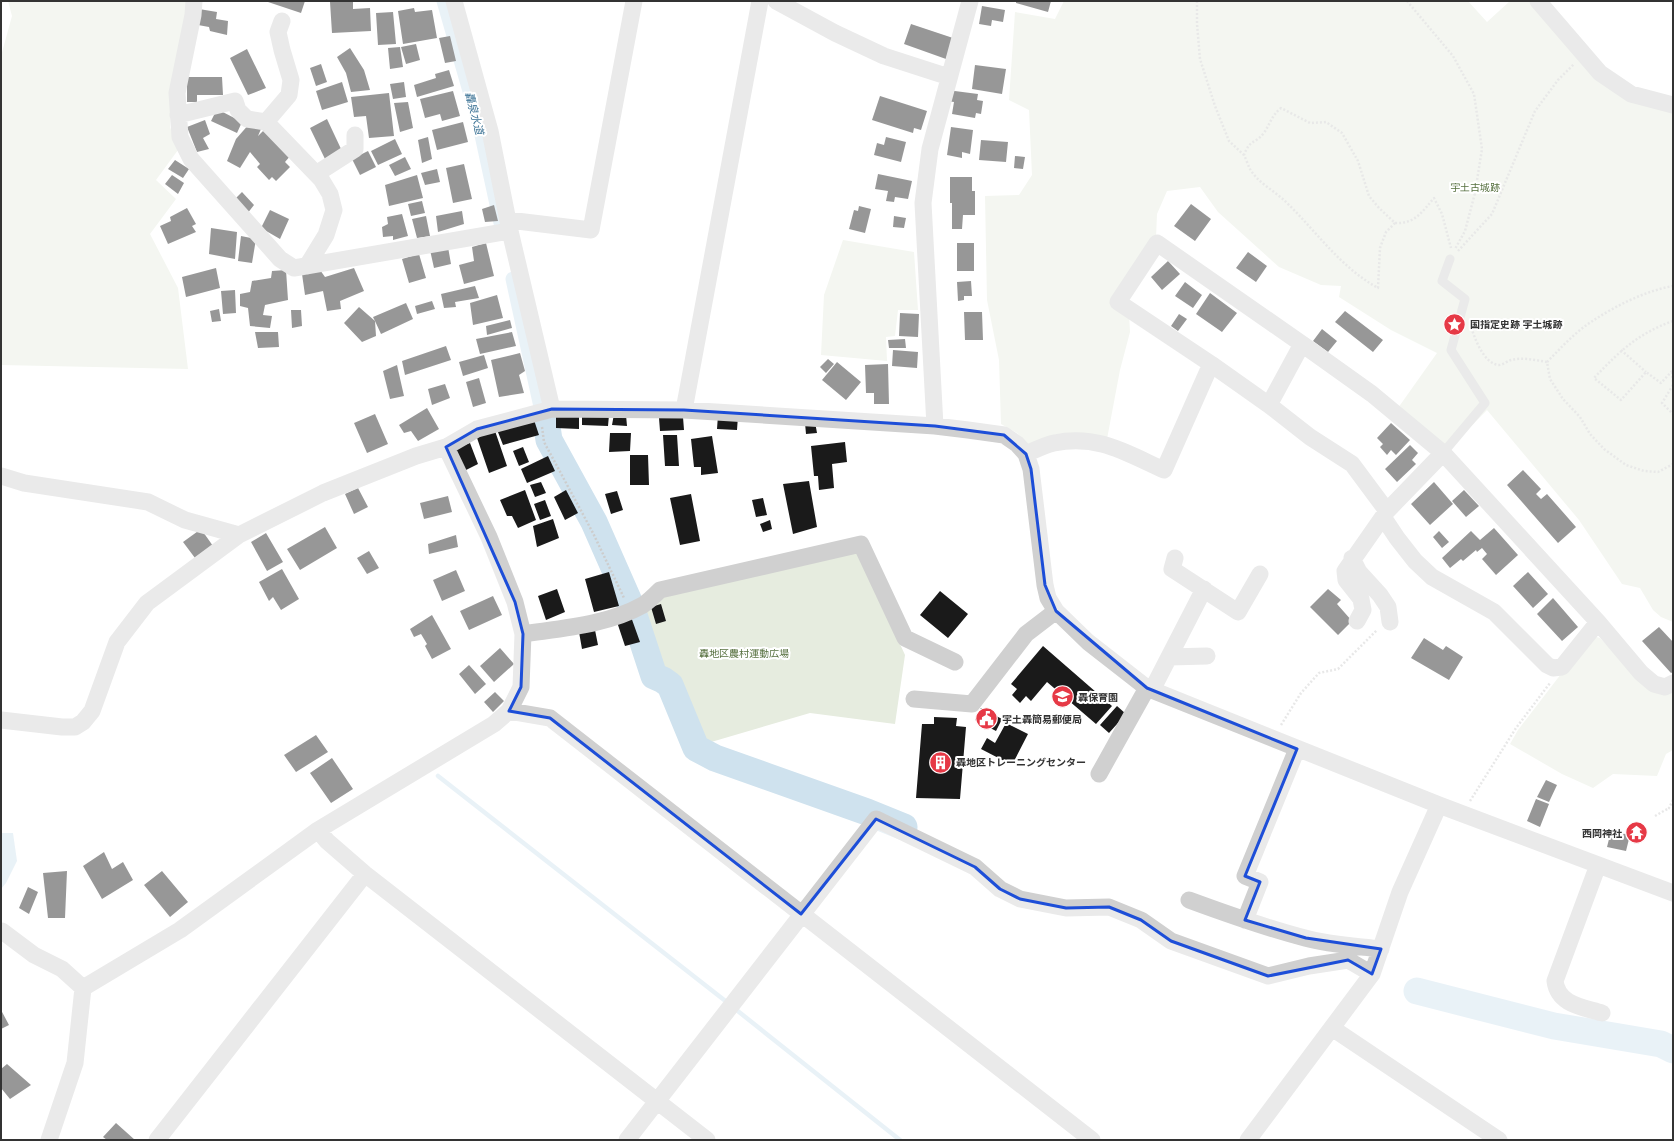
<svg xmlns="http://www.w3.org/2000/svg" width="1674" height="1141" font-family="Lato,'Noto Sans JP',sans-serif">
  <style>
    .green { fill: #e6ecdf }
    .water { fill: #cfe2ee }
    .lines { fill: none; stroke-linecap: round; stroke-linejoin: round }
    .stream { stroke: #cfe2ee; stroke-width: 4.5 }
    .canal { stroke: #cfe2ee; stroke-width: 15 }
    .river { stroke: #cfe2ee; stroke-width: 27 }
    .building { fill: #1a1a1a }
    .path { stroke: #cdcdcd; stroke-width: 2.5; stroke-dasharray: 2 2; stroke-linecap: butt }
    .service { stroke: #d0d0d0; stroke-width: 9 }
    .minor { stroke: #d0d0d0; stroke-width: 17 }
    .marked { fill: none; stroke: #1d4ed8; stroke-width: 3; stroke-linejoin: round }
    .labels { text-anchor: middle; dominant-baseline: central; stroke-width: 4; stroke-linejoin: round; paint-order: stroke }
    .park-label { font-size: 10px; fill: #56703f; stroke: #fff }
    .poi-label { font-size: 10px; font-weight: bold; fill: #333; stroke: #fff; text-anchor: start }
    .water-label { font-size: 11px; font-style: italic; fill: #3f7597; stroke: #fff }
  </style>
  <rect width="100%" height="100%" fill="#fff"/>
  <!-- green -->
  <path class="green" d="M8,1H190L172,85L170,127L178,150L156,180L176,199L150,234L178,288L188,369L1,365V56L12,16Z
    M1064,1H1468L1487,22L1510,1H1532L1602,80L1673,110V622L1661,617L1653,610L1640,588L1622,584L1579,520L1487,410L1447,451L1398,408L1437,353L1391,330L1339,297L1341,286L1321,285L1279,267L1218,212L1200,187L1167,191L1157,214L1156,238L1113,302L1129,313L1130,332L1120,370L1107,439L1082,433L1056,434L1029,447L1017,433L1001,424L999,360L987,300L985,196L1019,195L1032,175L1029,110L1009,100L1015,12L1055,19Z
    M843,240L914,252L918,310H898L895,336L886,337L887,361L821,355L824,295Z
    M857,550L905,655L895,724L810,713L701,745L669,673L659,675L638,611L660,594Z
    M1593,636L1600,638L1640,680L1673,688V750L1666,754L1657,776L1613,774L1593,788L1562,774L1510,744L1518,730L1587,640Z"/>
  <!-- water -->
  <path class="water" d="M1,833H13L17,861L6,883L1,889Z"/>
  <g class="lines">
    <!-- stream -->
    <path class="stream" d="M438,776L728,1003
      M734,1008L900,1140"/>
    <!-- canal -->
    <path class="canal" d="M444,1L480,126L501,223
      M513,279L541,407"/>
    <!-- river -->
    <path class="river" d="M546,420L549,440L594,522L631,606L654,676L663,680L670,685L696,748L715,758L867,812L904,827
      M1417,991L1554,1026L1661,1044L1673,1050"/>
  </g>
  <!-- building -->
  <path class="building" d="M265,1H305L301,13Z
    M353,1V9L370,8L371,31L332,33L330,2Z
    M1016,1H1051L1048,12L1016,3Z
    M982,6L1005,10L1003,22L992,20L991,26L979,24Z
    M414,8L415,12L432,10L437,38L403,44L398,11Z
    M199,9L217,12L216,19L228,21L227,35L210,31L209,27L198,25Z
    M393,12L396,44L378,45L376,13Z
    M911,24L953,38L946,59L904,44Z
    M450,36L456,61L445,63L439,38Z
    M416,44L420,60L406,64L401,47Z
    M400,47L403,67L390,69L388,48Z
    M350,48L364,70L370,90L351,92L346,73L337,57Z
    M247,49L266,88L248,95L230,58Z
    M321,64L327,82L316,86L310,68Z
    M975,65L1006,69L1002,94L972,89Z
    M449,70L454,86L417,97L414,85L436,78L435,74Z
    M187,77H222L223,95H197V102H187Z
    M342,82L348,102L322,110L316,91Z
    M404,82L406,97L393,99L390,84Z
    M947,90L978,94L977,100L983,101L981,114L976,113L975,118L952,114L954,102L946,101Z
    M453,91L460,116L442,121L440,114L425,118L420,99Z
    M389,93L394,136L369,138L366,116L354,117L351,97Z
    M880,96L927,111L921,130L914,128L913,133L872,120Z
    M408,102L413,128L400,132L394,103Z
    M217,109L242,122L237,133L211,121Z
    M327,119L342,151L325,159L310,128Z
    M205,120L210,134L203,138L209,149L197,152L187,127Z
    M463,122L468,142L437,150L432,130Z
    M250,123L261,129L258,136L265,129L291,155L285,162L290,167L276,181L272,177L269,180L257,167L260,164L250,152L240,168L227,161L236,139Z
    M951,127L973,130L970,154L962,152V158L947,155Z
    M428,137L432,159L422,163L418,140Z
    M886,137L906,142L901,162L874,155L877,143L884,145Z
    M395,139L402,154L378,165L371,151Z
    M981,140L1008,142L1006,162L979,160Z
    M368,151L376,167L360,175L352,159Z
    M1015,156L1025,157L1023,169L1014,168Z
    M405,157L411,169L395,176L389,165Z
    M175,160L189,169L183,178L168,169Z
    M464,164L472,199L453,203L446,168Z
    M437,169L440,182L425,185L421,173Z
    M878,174L912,181L908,199L895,197L894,202L886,201L888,191L875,189Z
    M172,175L184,183L178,194L165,184Z
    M417,175L423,198L389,206L385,185Z
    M950,177H972V191H975V215H963L962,229H952V203H950Z
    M242,192L254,205L247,214L234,200Z
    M422,201L425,213L411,216L408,204Z
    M1191,204L1211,219L1195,241L1174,226Z
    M494,205L498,221L485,222L482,209Z
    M859,206L871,209L865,233L849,229L854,210L858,211Z
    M187,208L196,224L192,226L196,232L168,244L160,226L171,221L170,217Z
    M270,210L289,219L280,239L261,228Z
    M462,211L464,224L438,232L436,216Z
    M402,214L408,236L393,240V236L383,237L382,227L388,224L387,217Z
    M426,216L430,236L417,238L412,219Z
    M894,216L906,218L904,228L893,227Z
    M211,228L237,232L235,259L209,254Z
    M241,236L256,239L252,263L238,261Z
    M486,243L494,276L464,284L459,265L474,261L472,247Z
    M957,243H974V271H957Z
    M448,247L451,264L434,268L430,250Z
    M1248,252L1267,266L1256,282L1236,268Z
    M419,254L426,278L409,283L402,259Z
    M1168,261L1180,274L1162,290L1151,277Z
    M216,268L220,288L186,297L182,277Z
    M354,268L364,291L340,301L341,309L327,311L323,291L305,295L302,274L320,270L325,277Z
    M286,270L288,300L265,305L263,315L272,316L270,328L250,326L248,308L240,306V294L250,292L252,281L271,278L272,271Z
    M971,281L972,296H964V300L958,301L957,282Z
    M1185,282L1202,295L1193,308L1175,296Z
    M475,286L479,298L455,302L456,307L444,308L441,294Z
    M235,290L236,313L223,314L221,291Z
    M1210,293L1237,313L1222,332L1196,314Z
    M497,295L503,318L473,325L470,303Z
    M432,301L435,309L417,314L415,306Z
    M406,303L413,319L381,334L375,321L376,336L362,342L344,323L359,307L375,321L373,317Z
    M219,309L221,321L212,322L210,311Z
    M291,310H301L302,326L292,328Z
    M1345,311L1383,340L1373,352L1335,322Z
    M964,312H982L983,340H965Z
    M900,313L919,314L918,337L899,336Z
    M1179,314L1187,319L1178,331L1171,326Z
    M510,320L512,328L487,335L486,326Z
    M1322,329L1337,341L1328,352L1313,341Z
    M255,332H278L279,347L258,348Z
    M512,332L516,346L480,354L476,339Z
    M905,339L906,348H889L888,340Z
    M446,346L451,360L405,375L402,361Z
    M893,350L918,352L917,368L892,366Z
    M520,353L525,371L519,375L524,393L499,397L491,360Z
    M484,355L488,368L463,376L459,362Z
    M828,359L834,364L826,373L820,367Z
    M837,362L861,382L846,400L822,380Z
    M888,364L889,404H874V393H866L865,365Z
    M397,365L404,396L390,399L383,371Z
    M479,378L486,403L473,407L466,382Z
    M445,384L450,398L432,405L428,389Z
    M427,408L439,429L418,441L411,431L404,433L399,425Z
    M375,414L388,444L367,453L354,423Z
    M556,414L579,415V429L556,428Z
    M582,414L609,415L608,426L582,425Z
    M614,414L626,415L627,426L612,425Z
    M718,415L738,416L737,430L717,429Z
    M533,417L539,435L503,445L496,427Z
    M683,417L684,430L660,431L659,418Z
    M815,422L817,433L806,434L805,423Z
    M1391,423L1410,440L1396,455L1391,450L1387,455L1380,447L1383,444L1377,438Z
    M494,428L507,466L489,473L476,435Z
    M610,433H631L630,451L609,452Z
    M663,435H677L679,466H665Z
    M712,436L718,473L701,475V467H694L691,439Z
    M845,442L847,462L832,464L834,488L819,490L818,476H814L811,446Z
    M470,443L478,464L464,471L455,448Z
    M1410,445L1418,453L1412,460L1416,464L1397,482L1385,469Z
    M523,447L529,462L519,466L513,451Z
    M630,455H648L649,485H630Z
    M548,456L555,471L527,483L521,469Z
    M1523,470L1541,489L1536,494L1541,499L1547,494L1576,527L1558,543L1507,485Z
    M809,481L817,527L793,534L783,484Z
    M541,482L546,493L535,497L530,485Z
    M1434,482L1453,504L1430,525L1411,504Z
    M358,488L368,507L354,514L345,494Z
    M525,490L536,520L518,528L512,516H507L500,500Z
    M566,490L578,513L565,520L554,497Z
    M1464,490L1479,506L1466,517L1452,501Z
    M617,491L623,510L611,514L605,494Z
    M691,494L700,541L680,545L670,498Z
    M448,496L452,512L424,519L420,503Z
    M763,498L767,515L756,517L752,500Z
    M545,500L551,516L540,520L534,504Z
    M553,519L559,538L537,547L533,526Z
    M770,520L772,529L763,532L760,524Z
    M325,527L337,548L300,570L287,549Z
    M1494,528L1518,555L1496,575L1482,559L1487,554L1482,548L1477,552L1476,550L1463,561L1461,559L1450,568L1442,558L1471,531L1480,540Z
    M201,529L213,546L195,558L183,542Z
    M1439,531L1449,542L1442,548L1433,537Z
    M266,533L283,562L267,571L251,542Z
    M456,535L458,547L429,554L428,544Z
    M369,551L379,568L367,574L357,558Z
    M282,569L299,599L281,610L273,597L269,601L259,582Z
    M456,570L465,591L442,601L433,580Z
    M609,572L619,606L594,612L585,579Z
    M1528,572L1548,594L1533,608L1513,586Z
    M557,589L565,612L546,620L538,596Z
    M1328,589L1341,600L1337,604L1352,621L1338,635L1310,607Z
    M940,591L968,614L948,638L920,615Z
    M493,596L502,615L469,630L460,611Z
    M1553,598L1578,627L1562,641L1537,614Z
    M661,604L666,621L656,624L651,607Z
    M630,614L640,642L625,646L616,619Z
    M432,615L451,649L432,659L425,646L427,644L421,634L414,637L410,629Z
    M1659,627L1673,642V672L1671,673L1642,641Z
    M595,630L598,645L582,649L579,632Z
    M1424,638L1443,650L1446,646L1463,657L1449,680L1411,658Z
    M1043,646L1112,706L1096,724L1047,682L1031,701L1026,696L1020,703L1012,695L1017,689L1011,684Z
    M500,648L514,664L494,682L480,666Z
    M469,665L486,684L475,694L459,674Z
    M495,692L504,701L493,712L484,702Z
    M1117,706L1126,714L1109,733L1100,725Z
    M981,708L1002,719L996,731L975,720Z
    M934,717L957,718L956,726L966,727L960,799L916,798L922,724H934Z
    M1006,723L1028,734L1012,765L981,749L987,738L995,743Z
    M316,735L328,752L296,772L284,755Z
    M332,758L353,789L331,803L310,773Z
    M1546,780L1557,785L1549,802L1537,797Z
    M1536,799L1549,804L1540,827L1527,821Z
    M1611,831L1630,835L1626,851L1607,847Z
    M104,852L112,869L123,862L133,880L102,899L83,866Z
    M67,871L65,918H48L43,873Z
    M162,871L188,902L170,917L144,885Z
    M28,887L38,892L29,914L19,908Z
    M1,1010L9,1025L1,1029Z
    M7,1064L31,1085L10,1099L1,1088V1069Z
    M116,1123L135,1140H107L103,1137Z"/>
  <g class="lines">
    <!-- path -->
    <path class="path" d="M1197,1V24L1200,59L1215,106L1229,141L1244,155
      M1407,1L1453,56L1474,94L1482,149L1475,193L1465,231L1455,249
      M1395,223L1386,232L1380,248L1378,288C1340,267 1317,232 1286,202C1275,191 1258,183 1250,169C1248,165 1246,159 1244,155C1250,139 1255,144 1263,134C1270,125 1271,116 1281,108L1310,123L1326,122L1342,133L1358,161L1369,196L1379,208L1395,223C1415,224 1422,212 1434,198L1442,214L1451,248
      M1458,251L1492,214L1535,111L1558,80L1574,64
      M1673,321C1637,334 1620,351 1594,378L1621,400L1646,372L1661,383L1673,370
      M1470,324C1474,336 1483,364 1499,365C1503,365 1507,361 1511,360C1522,357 1535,360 1547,362L1550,379L1563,399L1580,417L1590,434L1604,449L1626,465L1644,471L1658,472L1673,464
      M1621,350L1646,372
      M1547,362C1561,348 1574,333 1591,322C1615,306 1645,291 1673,286
      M1672,372L1673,382
      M1673,385L1662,403L1673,414
      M542,427L544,442L593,533L624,598
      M1281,725L1301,693L1319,673L1338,669L1377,630
      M1673,800L1669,808L1673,809
      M1470,801L1516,728L1550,683
      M1655,816L1669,808"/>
    <!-- service -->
    <path class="service" d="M1443,453L1485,403L1451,350L1465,299L1442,281L1450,259"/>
    <!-- minor -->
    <path class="minor" d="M194,1L193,15L177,93L180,137L191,159L280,259L294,268L510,231
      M454,1L490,131L510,231L552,409
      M776,1L835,33L884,56L949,77
      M1538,1L1600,73L1631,94L1673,105
      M178,115L235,101L238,110L247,119L266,122L321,179L330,194L334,210L326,235L307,266
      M266,122L289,95L291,80L282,50L278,32L282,21
      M316,174L355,149V135
      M508,220L591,230L634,1
      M1211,364L1118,302L1157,243L1302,344
      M1269,405L1310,437L1352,464L1387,511L1443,453
      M684,410L760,1
      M935,426L923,203L930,149L970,1
      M1026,454C1035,450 1045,445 1054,443C1098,434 1126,453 1164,470L1211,364L1269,405L1302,344L1372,394L1443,453L1598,622L1641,673L1654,684L1665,687L1673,683
      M1,476L24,483L148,502L185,520L239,535
      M1383,517L1397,538L1415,561L1432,577L1494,612L1547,665L1553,668L1562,667L1598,622
      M1175,558L1172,569L1238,612L1260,574
      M1352,558L1359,572L1380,595L1388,607L1390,622
      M1357,621L1363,610L1361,599L1346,580L1345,571L1387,511
      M523,634C563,628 607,625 643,605C649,601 655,595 660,590L861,544L905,638L955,662
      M1169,657L1207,656
      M1152,690L1204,589
      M914,699L972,704L1026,634L1056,611
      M509,711L550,718L1092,1140
      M1,720L62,727H75L83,722L92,711L117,642L147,603L239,535L323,493L416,456L446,447L477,429L552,409L684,410L935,426L968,430L1004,435L1017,444L1026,454L1031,469L1045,585L1048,598L1056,611L1088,642L1147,688L1439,805L1673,893
      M1099,774L1147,688
      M318,830L327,841L365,874L707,1140
      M1598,865L1555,981C1558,1005 1583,1007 1602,1013
      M1189,900C1227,914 1266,928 1305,938C1330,945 1356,946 1381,949
      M1245,920L1260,882L1245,876L1297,749
      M2,931L34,955L62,969L83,988
      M83,988L180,930L318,830L494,724L509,711L521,687L523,634L515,602L489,537L446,447
      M1332,1028L1499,1140
      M49,1140L75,1063L83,988
      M157,1140L365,874
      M627,1140L876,819L975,867L1000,889L1020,899L1066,908L1109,907L1141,920L1171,941L1268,976L1309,966L1348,960L1372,974
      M1248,1140L1372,974L1400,892L1439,805"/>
  </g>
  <!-- marked area -->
  <path d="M0 0H1674V1141H0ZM552,409L684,410L935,426L1004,435L1026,454L1031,469L1045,585L1056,611L1147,688L1297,749L1245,876L1260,882L1245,920L1306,938L1381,949L1372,974L1348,960L1268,976L1171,941L1141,920L1109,907L1066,908L1020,899L1000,889L975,867L876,819L801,914L550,718L509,711L521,687L523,634L515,602L446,447L477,429Z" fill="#fff" fill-opacity=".55" fill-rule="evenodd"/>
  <path class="marked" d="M552,409L684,410L935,426L1004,435L1026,454L1031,469L1045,585L1056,611L1147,688L1297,749L1245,876L1260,882L1245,920L1306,938L1381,949L1372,974L1348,960L1268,976L1171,941L1141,920L1109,907L1066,908L1020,899L1000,889L975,867L876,819L801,914L550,718L509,711L521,687L523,634L515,602L446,447L477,429Z"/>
  <!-- icons -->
  <defs>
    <symbol id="sight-disc" viewBox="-11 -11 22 22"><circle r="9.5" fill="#e63946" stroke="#fff"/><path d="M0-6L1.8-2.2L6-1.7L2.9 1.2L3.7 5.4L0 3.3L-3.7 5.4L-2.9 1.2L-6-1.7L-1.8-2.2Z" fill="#fff"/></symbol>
    <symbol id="school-disc" viewBox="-11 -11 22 22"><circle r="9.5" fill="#e63946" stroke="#fff"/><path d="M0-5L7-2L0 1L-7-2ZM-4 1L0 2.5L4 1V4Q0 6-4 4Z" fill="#fff"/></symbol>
    <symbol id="civic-disc" viewBox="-11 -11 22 22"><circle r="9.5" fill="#e63946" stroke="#fff"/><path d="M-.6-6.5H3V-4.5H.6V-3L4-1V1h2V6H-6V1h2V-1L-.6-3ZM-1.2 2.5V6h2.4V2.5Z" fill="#fff"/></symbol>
    <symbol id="building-disc" viewBox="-11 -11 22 22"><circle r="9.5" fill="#e63946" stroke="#fff"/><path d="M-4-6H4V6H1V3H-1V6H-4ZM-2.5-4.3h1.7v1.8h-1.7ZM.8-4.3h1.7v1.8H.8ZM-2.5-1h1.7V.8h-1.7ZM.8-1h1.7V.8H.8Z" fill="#fff"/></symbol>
    <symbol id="temple-disc" viewBox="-11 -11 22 22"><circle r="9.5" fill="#e63946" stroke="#fff"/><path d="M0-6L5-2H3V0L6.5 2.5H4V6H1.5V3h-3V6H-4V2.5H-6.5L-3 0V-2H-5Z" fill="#fff"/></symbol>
  </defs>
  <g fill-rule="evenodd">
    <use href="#sight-disc" x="1442" y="312" width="25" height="25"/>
    <use href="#school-disc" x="1050" y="684" width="25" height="25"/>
    <use href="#civic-disc" x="974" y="706" width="25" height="25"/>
    <use href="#building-disc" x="928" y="750" width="25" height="25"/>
    <use href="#temple-disc" x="1624" y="820" width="25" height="25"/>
  </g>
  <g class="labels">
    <!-- park labels -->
    <g class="park-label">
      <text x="1475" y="187">宇土古城跡</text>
      <text x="744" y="653">轟地区農村運動広場</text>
    </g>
    <!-- poi labels -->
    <g class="poi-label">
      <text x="1470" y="324">国指定史跡 宇土城跡</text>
      <text x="1078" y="697">轟保育園</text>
      <text x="1002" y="719">宇土轟簡易郵便局</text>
      <text x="956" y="762">轟地区トレーニングセンター</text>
      <text x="1622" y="833" text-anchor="end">西岡神社</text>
    </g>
    <!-- water labels -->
    <g class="water-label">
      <text transform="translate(475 113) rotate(75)">轟泉水道</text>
    </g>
  </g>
  <!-- border -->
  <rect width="1674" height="1141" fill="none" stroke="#333333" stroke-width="4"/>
</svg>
